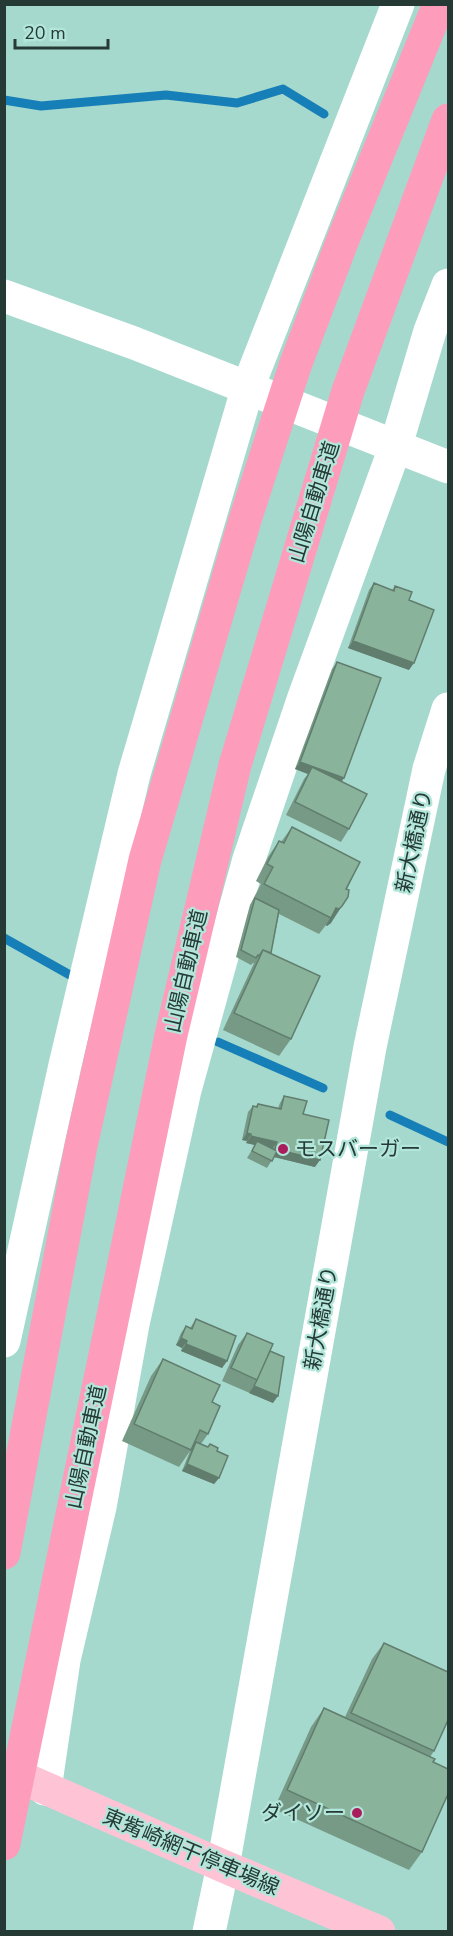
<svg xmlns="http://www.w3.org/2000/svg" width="453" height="1936" font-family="'Nunito Sans','Noto Sans JP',sans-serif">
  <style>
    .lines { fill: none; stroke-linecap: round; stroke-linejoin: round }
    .stream { stroke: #177fb7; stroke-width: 9 }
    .minor { stroke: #fff; stroke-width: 33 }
    .major { stroke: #fec4d6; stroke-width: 33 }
    .highway { stroke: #fd9cbb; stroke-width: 33 }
    .wall { fill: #779a86 }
    .shaded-wall { fill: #617d6d }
    .building { fill: #8ab39c; stroke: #617d6d; stroke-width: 1.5 }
    .poi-dot { fill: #aa1d5d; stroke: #b3e6da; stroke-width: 2 }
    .labels { text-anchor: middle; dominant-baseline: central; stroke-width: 4.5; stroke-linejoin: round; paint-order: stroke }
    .street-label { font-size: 21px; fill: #253a35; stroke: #b3e6da }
    .poi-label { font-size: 21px; fill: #253a35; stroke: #b3e6da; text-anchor: start }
  </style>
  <rect width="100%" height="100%" fill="#a6d9cd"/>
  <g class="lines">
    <!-- stream -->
    <path class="stream" d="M4,100L41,106L166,95L237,103L283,89L324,114
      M4,938L70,975
      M218,1042L323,1088
      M390,1115L448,1142"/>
    <!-- minor -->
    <path class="minor" d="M4,296L134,343L448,467
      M4,1341L65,1065L134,774L248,387L398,4
      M45,1789L64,1660L100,1507L133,1324L185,1090L249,859L303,700L396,445L430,331L448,285
      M209,1932L223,1866L370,1047L429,769L448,709"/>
    <!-- major -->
    <path class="major" d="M4,1770L223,1866L379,1932"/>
    <!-- highway -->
    <path class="highway" d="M4,1553L81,1146L145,860L245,520L295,366L342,242L439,4
      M4,1844L171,1035L235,765L348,391L448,120"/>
  </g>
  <!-- wall -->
  <path class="wall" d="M374,583L392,590L395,586L409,600V670L348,648L369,590Z
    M337,662L344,778L342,781L349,829L341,842L286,815L304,779L308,774L295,769L332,669Z
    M292,827L360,862L331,923L327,926L326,925L319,934L279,914L271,953L291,1039L279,1056L223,1030L254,963H253L251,965L236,957L250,905L261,884L256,881L268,857L279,841L281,842Z
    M284,1096L303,1114L315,1167L274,1157L267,1168L247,1158L255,1145L246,1143L247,1141L242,1140L248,1112L253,1106H256L258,1104L278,1108L280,1103Z
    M196,1319L227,1361L222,1368L181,1351L182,1348L176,1345L181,1333L186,1326L190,1328Z
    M247,1333L270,1351L273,1403L222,1381L238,1345Z
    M163,1359L212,1402L208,1434L201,1444L217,1451L219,1478L214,1484L182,1471L190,1451L179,1467L122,1441L151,1376Z
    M384,1643L434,1751L430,1757L433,1762L422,1852L409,1870L274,1809L311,1727L324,1708L345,1717L372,1659Z"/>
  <!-- shaded-wall -->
  <path class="shaded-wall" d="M353,641L414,663L409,670L348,648Z
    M300,762L344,778L339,785L312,767L308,774L295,769Z
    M342,906L331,923L327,926L326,925L336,908Z
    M247,1133L251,1134L247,1141L242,1140Z
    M251,1136L277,1142L272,1149L257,1141L255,1145L246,1143Z
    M275,1149L320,1160L315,1167L270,1156Z
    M181,1338L187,1341L182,1348L176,1345Z
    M186,1344L227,1361L222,1368L181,1351Z
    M254,1386L278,1396L273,1403L249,1393Z
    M187,1464L219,1478L214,1484L182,1471Z"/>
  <!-- building -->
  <path class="building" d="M374,583L394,591L395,586L412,592L409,600L434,610L414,663L353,641Z
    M337,662L381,678L344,778L300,762Z
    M312,767L367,794L349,829L295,802Z
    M292,827L360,862L346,889L349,890L348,897L342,906L339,909L336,908L331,918L264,884L273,867L267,864L279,841L284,843Z
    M255,898L279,910L271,953L263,950L259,956L258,955L256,958L241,950Z
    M263,950L320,976L291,1039L234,1013Z
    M284,1096L307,1101L303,1114L329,1120L320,1160L275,1149L277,1142L251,1136V1134L247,1133L253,1106L257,1107L258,1104L281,1109Z
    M257,1141L277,1151L272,1161L252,1151Z
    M196,1319L236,1336L227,1361L186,1344L187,1341L181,1338L186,1326L192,1329Z
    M247,1333L273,1344L257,1380L231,1368Z
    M270,1351L284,1357L278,1396L254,1386L257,1380Z
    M163,1359L220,1385L212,1402L220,1406L208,1434L200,1430L191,1450L134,1424Z
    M196,1442L208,1447L210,1444L218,1448L217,1451L228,1456L219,1478L187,1464Z
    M384,1643L448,1672V1720L434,1751L351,1713Z
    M324,1708L435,1759L433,1762L448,1769V1794L422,1852L287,1790Z"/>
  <!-- markers -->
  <g class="poi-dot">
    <circle cx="283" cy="1149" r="6"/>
    <circle cx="357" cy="1813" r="6"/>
  </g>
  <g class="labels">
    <!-- street labels -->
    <g class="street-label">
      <text transform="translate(314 502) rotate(-73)">山陽自動車道</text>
      <text transform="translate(414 841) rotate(-78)">新大橋通り</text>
      <text transform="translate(186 971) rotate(-77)">山陽自動車道</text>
      <text transform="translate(321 1318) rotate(-80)">新大橋通り</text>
      <text transform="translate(86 1447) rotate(-78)">山陽自動車道</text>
      <text transform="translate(191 1852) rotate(23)">東觜崎網干停車場線</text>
    </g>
    <!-- poi labels -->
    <g class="poi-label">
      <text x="295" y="1149">モスバーガー</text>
      <text x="345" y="1813" text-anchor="end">ダイソー</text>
    </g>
  </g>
  <!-- border -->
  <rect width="453" height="1936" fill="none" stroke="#253a35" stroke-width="12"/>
  <!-- scale -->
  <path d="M15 39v9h93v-9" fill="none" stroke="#253a35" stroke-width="3"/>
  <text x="24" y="39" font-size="18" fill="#253a35" stroke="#b3e6da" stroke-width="4.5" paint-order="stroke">20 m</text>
</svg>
